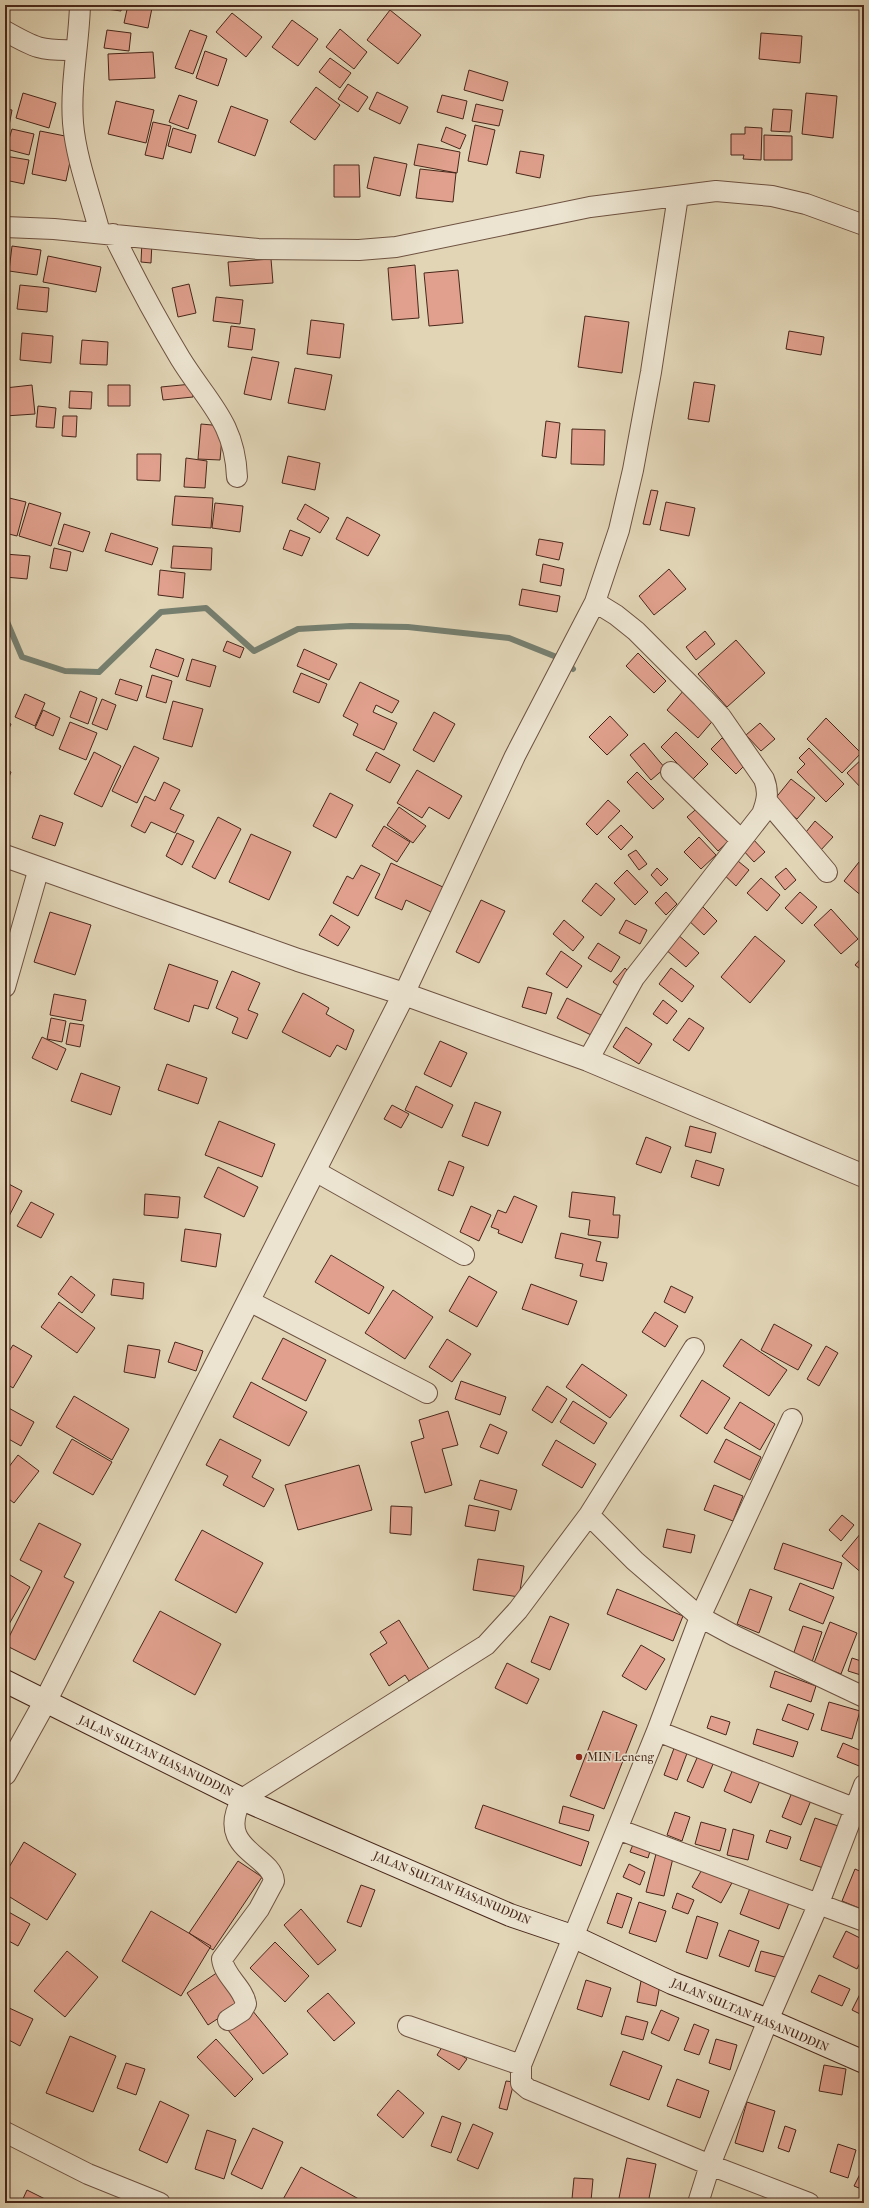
<svg xmlns="http://www.w3.org/2000/svg" width="869" height="2208" font-family="'IM FELL French Canon',serif">
  <style>
    .lines { fill: none; stroke-linecap: round; stroke-linejoin: round }
    .stream { stroke: #767f6f; stroke-width: 6 }
    .building { fill: #e0a08d; stroke: #48271a }
    .minor-casing { stroke: #6e5241; stroke-width: 22 }
    .tertiary-casing { stroke: #6e5241; stroke-width: 24 }
    .secondary-casing { stroke: #48271a; stroke-width: 24 }
    .minor { stroke: #ece4d0; stroke-width: 20 }
    .tertiary { stroke: #ece4d0; stroke-width: 22 }
    .secondary { stroke: #ece4d0; stroke-width: 22 }
    .poi-dot { fill: #8f2418; stroke: #ece4d0; stroke-width: 1.5 }
    .labels { text-anchor: middle; dominant-baseline: central; stroke-width: 3; stroke-linejoin: round; paint-order: stroke }
    .street-label { font-size: 12px; fill: #48271a; stroke: #ece4d0 }
    .poi-label { font-size: 12px; fill: #48271a; stroke: #ece4d0; text-anchor: start }
  </style>
  <rect width="100%" height="100%" fill="#e1d5b6"/>
  <filter id="stains"><feTurbulence type="fractalNoise" baseFrequency=".005" numOctaves="4"/><feColorMatrix values="0 0 0 0 .2 0 0 0 0 .09 0 0 0 0 .02 0 0 0 .5 -.17"/></filter>
  <radialGradient id="worn" r=".72"><stop offset=".6" stop-color="#630" stop-opacity="0"/><stop offset="1" stop-color="#630" stop-opacity=".3"/></radialGradient>
  <g class="lines">
    <!-- stream -->
    <path class="stream" d="M5,617L22,657L65,671L99,672L161,612L206,608L254,651L298,629L351,626L408,627L509,638L564,660L573,669"/>
  </g>
  <!-- building -->
  <path class="building" d="M99,5H122L121,11L99,8Z
    M128,5L152,8L148,28L124,23Z
    M390,10L421,35L398,64L367,40Z
    M232,13L262,37L246,57L216,32Z
    M292,20L318,39L298,66L272,47Z
    M340,29L367,52L354,69L326,47Z
    M107,30L131,33L129,51L104,48Z
    M190,30L207,36L193,74L175,68Z
    M761,33L802,36L800,63L759,59Z
    M205,51L227,59L218,86L196,78Z
    M153,52L155,78L109,80L108,54Z
    M330,58L351,73L340,88L319,72Z
    M469,70L508,82L503,101L464,90Z
    M348,84L368,97L358,112L338,99Z
    M316,87L340,105L315,140L290,122Z
    M377,92L408,107L400,124L369,109Z
    M23,93L56,103L49,128L16,118Z
    M806,93L837,96L833,138L802,134Z
    M179,95L197,101L188,129L169,122Z
    M442,95L467,101L463,119L437,112Z
    M116,101L154,110L146,143L108,134Z
    M476,104L503,110L499,126L472,121Z
    M231,106L268,120L255,156L218,142Z
    M5,109L12,110L8,131L5,130Z
    M773,109L792,110L790,132L771,131Z
    M153,122L171,126L163,159L145,155Z
    M475,125L495,130L487,165L468,161Z
    M446,127L466,135L460,149L441,141Z
    M745,127L762,128L761,160L743,159L744,155H731V134H745Z
    M173,128L196,135L191,153L168,146Z
    M12,129L34,134L29,155L6,149Z
    M40,131L75,138L66,181L32,174Z
    M764,135L792,136V160H764Z
    M418,144L460,152L457,173L414,165Z
    M520,151L544,155L540,178L516,173Z
    M5,156L29,160L24,184L5,180Z
    M374,157L407,164L400,196L367,188Z
    M334,165H359L360,197H334Z
    M420,169L456,173L453,202L416,198Z
    M142,241L152,242L151,263L141,262Z
    M12,246L41,250L37,275L9,271Z
    M48,256L101,267L96,292L43,282Z
    M271,259L273,283L230,286L228,262Z
    M415,265L419,318L392,320L388,268Z
    M458,270L463,323L429,326L424,273Z
    M189,284L196,313L178,317L172,288Z
    M20,285L49,288L47,312L17,309Z
    M216,297L243,300L240,324L213,321Z
    M585,316L629,322L622,373L578,367Z
    M311,320L344,324L340,358L307,354Z
    M231,326L255,329L252,350L228,347Z
    M789,331L824,337L821,355L786,349Z
    M22,333L53,336L51,363L20,360Z
    M82,340L108,342L107,365L80,364Z
    M252,357L279,362L271,400L244,394Z
    M295,368L332,375L325,410L288,403Z
    M694,382L715,385L709,422L688,419Z
    M192,384L193,397L163,400L161,387Z
    M32,385L35,414L5,416V388Z
    M108,385H130V406H108Z
    M70,391L92,392L91,409L69,408Z
    M38,406L56,408L54,428L36,427Z
    M63,416H77L76,437L62,436Z
    M546,421L560,423L556,458L542,456Z
    M201,424L223,426L220,460L198,459Z
    M572,429L605,430L604,465L571,464Z
    M137,454H161L160,481L137,480Z
    M288,456L320,463L315,490L282,483Z
    M186,458L207,461L205,488L184,487Z
    M651,490L658,491L650,525L643,524Z
    M175,496L213,498L211,528L172,525Z
    M5,497L26,502L17,536L5,533Z
    M666,502L695,508L689,536L660,530Z
    M29,503L61,513L51,546L19,536Z
    M215,503L243,506L240,532L212,528Z
    M305,504L329,518L320,533L297,519Z
    M347,517L380,535L368,556L336,539Z
    M64,524L90,532L83,552L58,544Z
    M290,530L310,538L302,556L283,549Z
    M111,533L158,548L152,565L105,551Z
    M539,539L563,543L559,560L536,555Z
    M173,546L212,548L211,570L171,568Z
    M54,548L71,552L67,571L50,568Z
    M5,554L30,556L27,579L5,577Z
    M543,564L564,569L561,586L540,582Z
    M669,569L686,589L654,615L639,596Z
    M160,570L185,573L183,598L158,595Z
    M522,589L560,596L557,612L519,605Z
    M705,631L715,644L696,660L686,647Z
    M736,640L765,673L727,707L698,674Z
    M227,641L244,648L240,658L223,651Z
    M156,649L184,659L178,677L150,667Z
    M304,649L337,664L329,680L297,666Z
    M638,653L666,681L654,693L626,666Z
    M192,659L216,666L210,687L186,680Z
    M301,673L327,684L319,703L293,692Z
    M152,675L172,681L166,703L146,697Z
    M120,679L142,686L137,701L115,694Z
    M360,682L399,701L392,713L376,705L373,712L397,723L384,750L353,735L358,724L343,716Z
    M684,690L716,717L698,738L667,710Z
    M80,691L97,698L88,724L70,717Z
    M25,694L45,703L35,726L15,717Z
    M102,699L116,705L107,730L92,724Z
    M173,701L203,709L192,747L163,739Z
    M43,710L60,718L53,736L35,728Z
    M434,712L455,724L434,762L413,750Z
    M610,716L628,735L607,755L589,737Z
    M826,718L861,753L842,773L807,739Z
    M5,721L11,724L5,738Z
    M70,722L97,733L86,760L59,749Z
    M760,723L775,739L761,751L746,735Z
    M676,732L708,764L693,779L661,747Z
    M722,738L747,763L736,774L711,749Z
    M644,743L665,768L651,780L630,755Z
    M134,746L159,758L137,803L112,791Z
    M809,748L844,784L826,802L797,772L805,764L799,758Z
    M94,752L121,766L102,807L74,794Z
    M376,752L400,765L390,783L366,770Z
    M864,757V789L863,790L847,773Z
    M5,769L11,772L5,787Z
    M417,770L462,796L449,819L429,807L422,818L397,803Z
    M637,772L664,799L653,809L627,782Z
    M791,779L815,798L797,819L774,800Z
    M164,782L180,790L170,809L184,815L175,833L151,822L145,833L131,826L145,796L155,801Z
    M330,793L353,805L336,838L313,826Z
    M608,800L620,811L597,835L586,824Z
    M701,805L731,839L718,851L687,817Z
    M399,807L426,826L413,843L387,825Z
    M40,815L63,823L55,846L32,838Z
    M218,817L241,829L215,879L192,867Z
    M815,821L833,837L819,852L802,837Z
    M621,825L633,837L621,850L608,837Z
    M384,826L410,842L397,862L372,846Z
    M177,833L194,841L182,865L166,856Z
    M251,834L291,852L269,900L229,882Z
    M699,837L716,855L701,869L684,852Z
    M752,838L765,852L754,862L741,848Z
    M636,850L647,864L639,870L628,855Z
    M733,857L749,870L736,886L721,872Z
    M859,862L864,866V898L844,881Z
    M391,863L445,888L433,913L406,900L402,910L375,898Z
    M361,865L380,874L358,916L333,903L347,876L353,879Z
    M657,868L668,879L661,886L651,875Z
    M786,868L796,880L785,890L775,877Z
    M627,870L648,892L635,905L614,883Z
    M761,878L780,895L767,911L747,893Z
    M596,883L615,899L601,916L582,901Z
    M666,892L677,904L666,915L655,903Z
    M800,892L817,907L802,924L785,908Z
    M481,900L505,911L479,963L456,952Z
    M699,903L717,921L704,935L686,918Z
    M831,909L858,939L841,954L814,925Z
    M50,912L91,925L75,975L34,962Z
    M331,915L350,927L338,946L319,935Z
    M564,920L584,937L573,951L553,934Z
    M626,920L647,930L640,944L619,933Z
    M677,934L699,953L686,967L665,949Z
    M755,936L785,961L750,1003L721,977Z
    M598,943L620,957L611,972L588,958Z
    M561,951L582,966L567,988L546,974Z
    M864,955V972L855,965Z
    M169,964L218,981L208,1009L194,1005L189,1022L154,1009Z
    M625,968L633,976L622,989L613,982Z
    M671,968L694,986L682,1002L659,984Z
    M232,971L260,983L248,1010L258,1014L247,1039L232,1033L238,1018L216,1008Z
    M528,987L552,993L546,1014L522,1007Z
    M303,993L329,1008L326,1014L354,1030L346,1050L337,1045L330,1057L282,1032Z
    M54,994L86,1000L82,1021L50,1015Z
    M567,998L605,1017L595,1037L557,1018Z
    M663,1000L677,1011L667,1024L653,1014Z
    M51,1018L66,1021L62,1042L47,1039Z
    M689,1018L704,1028L689,1051L673,1040Z
    M70,1023L84,1025L80,1047L66,1044Z
    M626,1027L652,1044L639,1064L613,1047Z
    M42,1037L66,1049L57,1070L32,1058Z
    M440,1041L467,1053L451,1087L424,1074Z
    M167,1064L207,1078L198,1104L158,1090Z
    M81,1073L120,1087L111,1115L71,1101Z
    M416,1086L453,1105L442,1128L405,1110Z
    M475,1102L501,1112L488,1146L462,1136Z
    M392,1105L409,1114L401,1128L384,1119Z
    M219,1121L275,1144L262,1177L205,1155Z
    M690,1126L716,1133L711,1153L685,1146Z
    M646,1137L671,1147L661,1173L636,1164Z
    M696,1160L724,1169L719,1186L691,1177Z
    M449,1161L464,1167L453,1196L438,1190Z
    M218,1167L258,1187L244,1217L204,1197Z
    M5,1182L22,1191L5,1224Z
    M572,1192L615,1197L613,1215H620L618,1238L588,1235L590,1220L569,1217Z
    M145,1194L180,1197L178,1218L144,1215Z
    M514,1196L537,1206L522,1243L498,1233L499,1230L491,1227L498,1210L506,1213Z
    M31,1202L54,1214L41,1238L17,1226Z
    M471,1206L491,1215L479,1241L460,1232Z
    M185,1229L221,1234L216,1267L181,1261Z
    M561,1233L601,1242L596,1261L607,1263L603,1281L580,1276L583,1264L555,1258Z
    M331,1255L384,1287L369,1314L315,1282Z
    M71,1276L95,1295L82,1313L58,1294Z
    M469,1276L497,1292L477,1327L449,1311Z
    M113,1279L144,1283L143,1299L111,1295Z
    M531,1284L577,1301L568,1325L522,1309Z
    M671,1286L693,1297L685,1313L664,1302Z
    M393,1290L433,1317L405,1359L365,1333Z
    M59,1302L95,1328L77,1353L41,1327Z
    M655,1312L678,1326L665,1347L642,1332Z
    M774,1324L812,1345L798,1370L761,1350Z
    M283,1338L326,1360L306,1401L262,1379Z
    M447,1339L471,1354L452,1382L429,1367Z
    M741,1339L787,1370L769,1396L723,1366Z
    M175,1342L203,1351L196,1371L168,1362Z
    M13,1345L32,1356L13,1388L5,1383V1358Z
    M128,1345L160,1350L155,1378L124,1372Z
    M826,1346L838,1353L819,1386L807,1379Z
    M582,1364L627,1395L610,1418L566,1387Z
    M702,1380L730,1398L707,1434L680,1416Z
    M461,1381L506,1397L500,1415L455,1399Z
    M251,1382L307,1412L289,1446L233,1417Z
    M547,1386L567,1399L552,1423L532,1410Z
    M74,1396L129,1429L112,1460L56,1427Z
    M573,1401L607,1423L594,1444L560,1422Z
    M740,1402L775,1424L760,1450L724,1428Z
    M5,1406L34,1422L21,1446L5,1437Z
    M448,1411L458,1445L442,1449L452,1485L425,1493L411,1442L424,1438L419,1420Z
    M490,1424L507,1432L498,1454L480,1447Z
    M72,1439L112,1462L93,1495L53,1473Z
    M220,1439L261,1460L252,1477L274,1489L264,1507L223,1485L228,1476L206,1465Z
    M726,1439L761,1457L750,1480L714,1462Z
    M556,1440L596,1464L582,1488L542,1465Z
    M18,1455L39,1471L14,1503L5,1496V1472Z
    M359,1465L372,1510L298,1530L285,1485Z
    M480,1480L517,1490L511,1510L474,1499Z
    M714,1485L743,1496L733,1521L704,1510Z
    M469,1505L499,1511L495,1531L465,1526Z
    M391,1506L412,1507L411,1535L390,1533Z
    M842,1515L854,1525L841,1541L829,1530Z
    M39,1523L81,1544L64,1577L74,1582L35,1660L5,1645L42,1571L20,1560Z
    M667,1529L695,1535L691,1553L663,1547Z
    M202,1530L263,1563L236,1613L175,1580Z
    M861,1533L864,1536V1575L842,1556Z
    M783,1543L842,1563L833,1589L774,1569Z
    M478,1559L524,1566L519,1597L473,1590Z
    M5,1572L30,1587L8,1626L5,1625Z
    M800,1583L834,1597L823,1624L789,1610Z
    M617,1589L683,1616L673,1641L607,1614Z
    M750,1589L772,1597L759,1633L737,1624Z
    M160,1611L221,1644L195,1695L133,1661Z
    M550,1616L569,1624L550,1670L531,1662Z
    M399,1620L429,1669L409,1681L405,1675L389,1686L370,1654L387,1643L380,1632Z
    M830,1622L857,1633L841,1674L814,1663Z
    M803,1626L822,1632L812,1662L793,1655Z
    M641,1645L665,1659L646,1690L622,1676Z
    M852,1658L864,1662V1676L848,1671Z
    M507,1663L539,1679L527,1704L495,1688Z
    M775,1671L816,1686L811,1702L770,1687Z
    M829,1702L860,1711L852,1739L821,1730Z
    M788,1704L814,1714L808,1730L782,1720Z
    M603,1711L637,1725L604,1809L570,1796Z
    M711,1716L730,1722L726,1735L707,1728Z
    M757,1729L798,1742L793,1757L753,1744Z
    M676,1743L689,1748L677,1780L664,1775Z
    M843,1743L864,1752V1768L837,1757Z
    M700,1751L716,1757L703,1788L687,1781Z
    M735,1764L762,1776L751,1803L724,1791Z
    M795,1785L814,1793L801,1825L782,1817Z
    M483,1805L589,1842L581,1866L475,1828Z
    M563,1806L594,1815L589,1831L559,1823Z
    M675,1812L690,1817L682,1841L667,1835Z
    M815,1818L841,1827L826,1869L800,1860Z
    M701,1822L726,1829L720,1851L695,1844Z
    M733,1829L754,1835L748,1860L727,1855Z
    M770,1830L791,1837L787,1849L766,1842Z
    M24,1842L76,1874L47,1920L5,1894V1874Z
    M634,1842L651,1848L648,1858L630,1852Z
    M656,1854L673,1858L664,1896L646,1892Z
    M238,1861L262,1877L213,1950L189,1933Z
    M629,1864L645,1872L640,1885L623,1877Z
    M704,1866L733,1881L721,1903L692,1887Z
    M855,1869L864,1873V1910L842,1901Z
    M361,1885L375,1890L361,1927L347,1922Z
    M750,1888L789,1903L779,1929L740,1914Z
    M617,1893L632,1898L622,1928L607,1923Z
    M677,1893L694,1900L688,1914L672,1908Z
    M639,1902L666,1911L656,1942L629,1933Z
    M301,1909L336,1950L318,1965L284,1925Z
    M5,1910L30,1924L18,1946L5,1939Z
    M151,1911L211,1946L181,1996L122,1961Z
    M697,1916L718,1923L707,1959L686,1952Z
    M729,1930L759,1941L749,1967L719,1956Z
    M846,1931L864,1940V1955L857,1969L833,1957Z
    M275,1942L309,1976L285,2002L250,1968Z
    M67,1951L98,1977L65,2017L34,1991Z
    M761,1951L788,1958L782,1979L755,1971Z
    M218,1972L239,2005L208,2025L187,1993Z
    M819,1975L850,1989L842,2006L811,1992Z
    M586,1980L611,1988L602,2017L577,2009Z
    M641,1981L660,1985L656,2006L637,2002Z
    M864,1986V2016L852,2010Z
    M328,1993L355,2023L334,2041L307,2011Z
    M7,2007L33,2019L20,2046L5,2038V2012Z
    M252,2010L288,2054L263,2074L228,2030Z
    M661,2010L679,2018L669,2041L651,2033Z
    M626,2016L648,2022L643,2040L621,2034Z
    M694,2024L709,2030L699,2055L684,2050Z
    M70,2036L116,2056L93,2112L46,2093Z
    M216,2039L253,2079L235,2097L197,2057Z
    M716,2039L737,2045L730,2070L709,2063Z
    M444,2044L467,2059L459,2070L437,2055Z
    M623,2051L662,2066L649,2100L610,2085Z
    M126,2063L145,2069L136,2095L117,2088Z
    M824,2065L846,2069L842,2095L819,2091Z
    M677,2079L709,2091L700,2118L667,2106Z
    M506,2081L514,2082L507,2110L499,2108Z
    M398,2090L424,2113L403,2138L377,2115Z
    M160,2101L189,2115L167,2163L139,2150Z
    M747,2102L775,2111L763,2152L735,2143Z
    M442,2116L461,2123L451,2153L431,2146Z
    M473,2124L493,2133L478,2169L457,2160Z
    M785,2126L796,2130L789,2152L778,2148Z
    M253,2128L283,2142L262,2189L231,2174Z
    M207,2130L236,2140L224,2179L195,2169Z
    M838,2144L856,2150L848,2178L830,2172Z
    M627,2158L656,2164L648,2203H618Z
    M864,2166V2190L854,2186Z
    M301,2167L366,2203H281Z
    M574,2178L593,2179L591,2201L572,2199Z
    M27,2190L45,2199L43,2203H21Z"/>
  <g class="lines">
    <defs>
      <path id="minor" d="M80,5C79,44 70,84 73,123C76,159 91,198 100,233
        M5,31C35,48 41,51 75,50
        M5,227L54,229L258,249L359,250L396,247L590,207L716,191L772,196L806,204L864,225
        M113,234C134,277 156,318 180,358C207,402 235,422 237,477
        M671,772L741,840
        M767,801L827,872
        M5,987L39,868
        M404,994L515,756L595,602L619,530L633,470L651,372L678,196
        M588,1060L634,978L762,814C767,801 769,792 764,779L721,717L702,697L636,631L616,615L595,602
        M315,1171L464,1255
        M249,1301L427,1393
        M792,1419L700,1617L735,1636L864,1697
        M657,1731L864,1812
        M617,1829L864,1921
        M228,2020L242,2011L246,2004C243,1987 224,1976 222,1959L259,1909L274,1881C272,1855 214,1849 242,1799L486,1645L518,1610L589,1515
        M408,2026L521,2065L657,1731L700,1617L635,1561L589,1515L694,1348
        M521,2065V2083L528,2089L710,2165L809,2203
        M5,2132L88,2174L160,2203
        M698,2203L710,2165L768,2020L819,1903L864,1785"/>
      <path id="tertiary" d="M5,856L298,960L404,994L588,1060L864,1176
        M5,1774L45,1702L404,994"/>
      <path id="secondary" d="M5,1681L242,1799L510,1915L572,1936L672,1983L768,2020L864,2062"/>
    </defs>
    <!-- minor casing -->
    <use href="#minor" class="minor-casing"/>
    <!-- tertiary casing -->
    <use href="#tertiary" class="tertiary-casing"/>
    <!-- secondary casing -->
    <use href="#secondary" class="secondary-casing"/>
    <!-- minor -->
    <use href="#minor" class="minor"/>
    <!-- tertiary -->
    <use href="#tertiary" class="tertiary"/>
    <!-- secondary -->
    <use href="#secondary" class="secondary"/>
  </g>
  <!-- markers -->
  <circle class="poi-dot" cx="579" cy="1757" r="4"/>
  <g class="labels">
    <!-- street labels -->
    <g class="street-label">
      <text transform="translate(156 1756) rotate(26)">JALAN SULTAN HASANUDDIN</text>
      <text transform="translate(452 1888) rotate(23)">JALAN SULTAN HASANUDDIN</text>
      <text transform="translate(750 2015) rotate(23)">JALAN SULTAN HASANUDDIN</text>
    </g>
    <!-- poi labels -->
    <g class="poi-label">
      <text x="587" y="1757">MIN Leneng</text>
    </g>
  </g>
  <!-- margin -->
  <rect width="869" height="2208" fill="none" stroke="#e1d5b6" stroke-width="20"/>
  <rect x="6" y="6" width="857" height="2196" fill="none" stroke="#48271a" stroke-width="2"/>
  <rect x="10" y="10" width="849" height="2188" fill="none" stroke="#48271a"/>
  <rect width="100%" height="100%" filter="url(#stains)"/>
  <rect width="100%" height="100%" fill="url(#worn)"/>
</svg>
